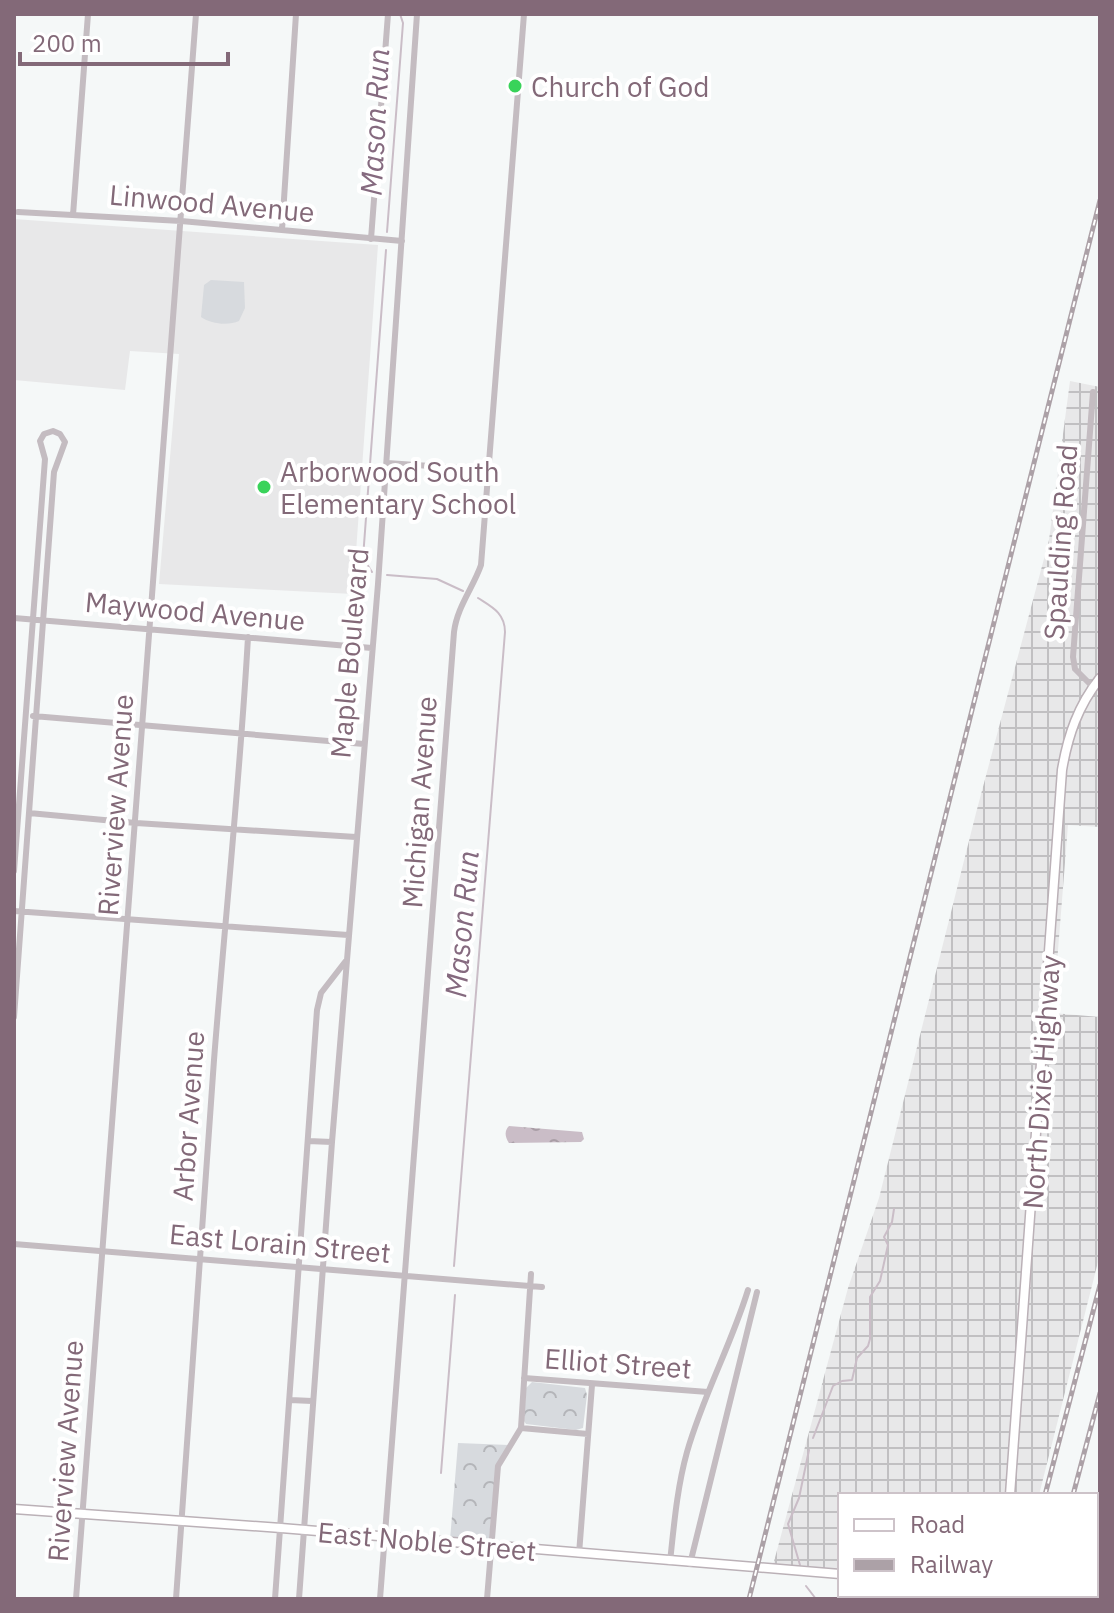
<svg xmlns="http://www.w3.org/2000/svg" width="1114" height="1613" font-family="'IBM Plex Sans',sans-serif">
  <style>
    .built { fill: #e8e8e9 }
    .industrial { fill: url(#industrial-grid) }
    .grass { fill: #d7dade }
    .forest { fill: url(#forest-crowns) }
    .water { fill: url(#water-ripples) }
    .lines { fill: none; stroke-linecap: round; stroke-linejoin: round }
    .stream { stroke: #cabdc7; stroke-width: 2 }
    .secondary-casing { stroke: #bbb1b7; stroke-width: 11 }
    .street { stroke: #c4bcc1; stroke-width: 6 }
    .secondary { stroke: #fff; stroke-width: 8 }
    .rail-casing { stroke: #aca1a7; stroke-width: 5 }
    .rail { stroke: #fff; stroke-width: 2; stroke-dasharray: 6; stroke-linecap: butt }
    .poi-dot { fill: #39d35a; stroke: #fff; stroke-width: 3 }
    .labels { text-anchor: middle; dominant-baseline: central; stroke-width: 8; stroke-linejoin: round; paint-order: stroke }
    .poi-label { font-size: 28px; fill: #836978; stroke: #fff; text-anchor: start }
    .street-label { font-size: 28px; fill: #836978; stroke: #fff }
    .water-label { font-size: 30px; font-style: italic; fill: #856a7f; stroke: #fff }
  </style>
  <defs>
    <pattern id="industrial-grid" width="8" height="8" patternUnits="userSpaceOnUse" patternTransform="scale(2)"><rect width="8" height="8" fill="#e8e8e9"/><path d="M0 4h8M4 0v8" fill="none" stroke="#c1c0c2"/></pattern>
    <pattern id="forest-crowns" width="20" height="18" patternUnits="userSpaceOnUse" patternTransform="scale(2)"><rect width="20" height="18" fill="#d7dade"/><path d="M2 6a3 3 0 1 1 6 0M12 15a3 3 0 1 1 6 0" fill="none" stroke="#b4b5b9"/></pattern>
    <pattern id="water-ripples" width="26" height="14" patternUnits="userSpaceOnUse" patternTransform="scale(2)"><rect width="26" height="14" fill="#cabdc7"/><path d="M2 4q2-2 4 0t4 0M15 11q2-2 4 0t4 0" fill="none" stroke="#a99ea6"/></pattern>
  </defs>
  <rect width="100%" height="100%" fill="#f5f8f8"/>
  <!-- built -->
  <path class="built" d="M14,219L378,245L353,594L159,584L179,354L130,351L125,390L14,380Z"/>
  <!-- industrial -->
  <path class="industrial" d="M1070,381L1100,387V827L1068,825L1053,1013L1100,1017V1254L1039,1495H840V1570L773,1565L848,1288L879,1198L976,813L1049,540Z"/>
  <!-- grass -->
  <path class="grass" d="M211,280L244,282L245,308L239,321C228,326 211,324 201,317L204,285Z"/>
  <!-- forest -->
  <path class="forest" d="M532,1382L585,1388L587,1395L583,1428L576,1430L526,1424L524,1421L526,1388Z
    M458,1443L509,1445L495,1478L489,1540L483,1543L450,1540Z"/>
  <!-- water -->
  <path class="water" d="M509,1126L582,1132L584,1139L581,1142L509,1143C505,1137 504,1131 509,1126Z"/>
  <g class="lines">
    <!-- stream -->
    <path class="stream" d="M387,232L403,23L400,14
      M372,572L363,558L386,250
      M387,575L437,579L463,591
      M454,1266L505,632C505,613 492,607 478,598
      M813,1438L833,1386L842,1381L852,1380L857,1358L868,1346L870,1339V1297L880,1281L888,1245L884,1237L892,1222L894,1209
      M441,1473L455,1295
      M800,1565L788,1524L799,1498L809,1450
      M806,1586L816,1599"/>
    <defs>
      <path id="secondary" d="M1010,1495L1062,770C1068,735 1078,706 1100,678
        M14,1509L281,1528L840,1574
        M998,1599L999,1595"/>
    </defs>
    <!-- secondary casing -->
    <use href="#secondary" class="secondary-casing"/>
    <!-- street -->
    <path class="street" d="M18,212L181,221L402,241
      M73,215L88,14
      M282,230L296,14
      M371,239L388,14
      M1093,392L1073,657L1075,669L1093,687
      M387,463L488,470
      M14,618L372,648
      M33,716L364,744
      M29,813L136,823L356,837
      M14,871L45,459L40,441L44,434L53,431L60,434L65,442L54,472L14,1017
      M14,911L348,935
      M308,1141L332,1142
      M14,1244L542,1287
      M524,1378L708,1392
      M290,1400L312,1401
      M521,1428L588,1434
      M579,1554L592,1385
      M670,1562C674,1525 677,1488 687,1452C703,1396 731,1345 748,1290
      M690,1564L757,1292
      M76,1599L196,14
      M176,1599C190,1420 200,1240 214,1060C225,919 240,779 248,637
      M275,1599L317,1010L321,993L345,962
      M299,1599L332,1142L378,584L417,14
      M380,1599L454,632C457,607 473,588 481,565L524,14
      M487,1599L498,1466L521,1428L531,1274"/>
    <!-- secondary -->
    <use href="#secondary" class="secondary"/>
    <defs>
      <path id="rail" d="M1045,1495L1100,1285
        M1073,1495L1100,1393
        M749,1599L1100,200
        M1018,1599L1019,1595
        M1048,1599L1049,1595"/>
    </defs>
    <!-- rail casing -->
    <use href="#rail" class="rail-casing"/>
    <!-- rail -->
    <use href="#rail" class="rail"/>
  </g>
  <!-- markers -->
  <g class="poi-dot">
    <circle cx="515" cy="86" r="8"/>
    <circle cx="264" cy="487" r="8"/>
  </g>
  <g class="labels">
    <!-- poi labels -->
    <g class="poi-label">
      <text x="531" y="86">Church of God</text>
      <text x="280" y="471">Arborwood South<tspan x="280" dy="32">Elementary School</tspan></text>
    </g>
    <!-- street labels -->
    <g class="street-label">
      <text transform="translate(212 203) rotate(5)">Linwood Avenue</text>
      <text transform="translate(1060 542) rotate(-86)">Spaulding Road</text>
      <text transform="translate(195 611) rotate(5)">Maywood Avenue</text>
      <text transform="translate(349 653) rotate(-85)">Maple Boulevard</text>
      <text transform="translate(419 802) rotate(-86)">Michigan Avenue</text>
      <text transform="translate(115 805) rotate(-86)">Riverview Avenue</text>
      <text transform="translate(1041 1082) rotate(-86)">North Dixie Highway</text>
      <text transform="translate(188 1116) rotate(-86)">Arbor Avenue</text>
      <text transform="translate(280 1243) rotate(5)">East Lorain Street</text>
      <text transform="translate(618 1363) rotate(4)">Elliot Street</text>
      <text transform="translate(65 1451) rotate(-86)">Riverview Avenue</text>
      <text transform="translate(427 1541) rotate(5)">East Noble Street</text>
    </g>
    <!-- water labels -->
    <g class="water-label">
      <text transform="translate(374 122) rotate(-87)">Mason Run</text>
      <text transform="translate(461 924) rotate(-85)">Mason Run</text>
    </g>
  </g>
  <!-- border -->
  <rect width="1114" height="1613" fill="none" stroke="#836978" stroke-width="32"/>
  <!-- legend -->
  <rect x="838" y="1493" width="260" height="104" fill="#ffffff" stroke="#cdc3c9" stroke-width="2"/>
  <rect x="854" y="1519" width="40" height="12" fill="#ffffff" stroke="#cdc3c9" stroke-width="2"/>
  <text x="910" y="1533" font-size="24" fill="#836978">Road</text>
  <rect x="854" y="1559" width="40" height="12" fill="#aca1a7" stroke="#cdc3c9" stroke-width="2"/>
  <text x="910" y="1573" font-size="24" fill="#836978">Railway</text>
  <!-- scale -->
  <path d="M20 52v12h208v-12" fill="none" stroke="#836978" stroke-width="4"/>
  <text x="32" y="52" font-size="24" fill="#836978" stroke="#ffffff" stroke-width="6" paint-order="stroke">200 m</text>
</svg>
